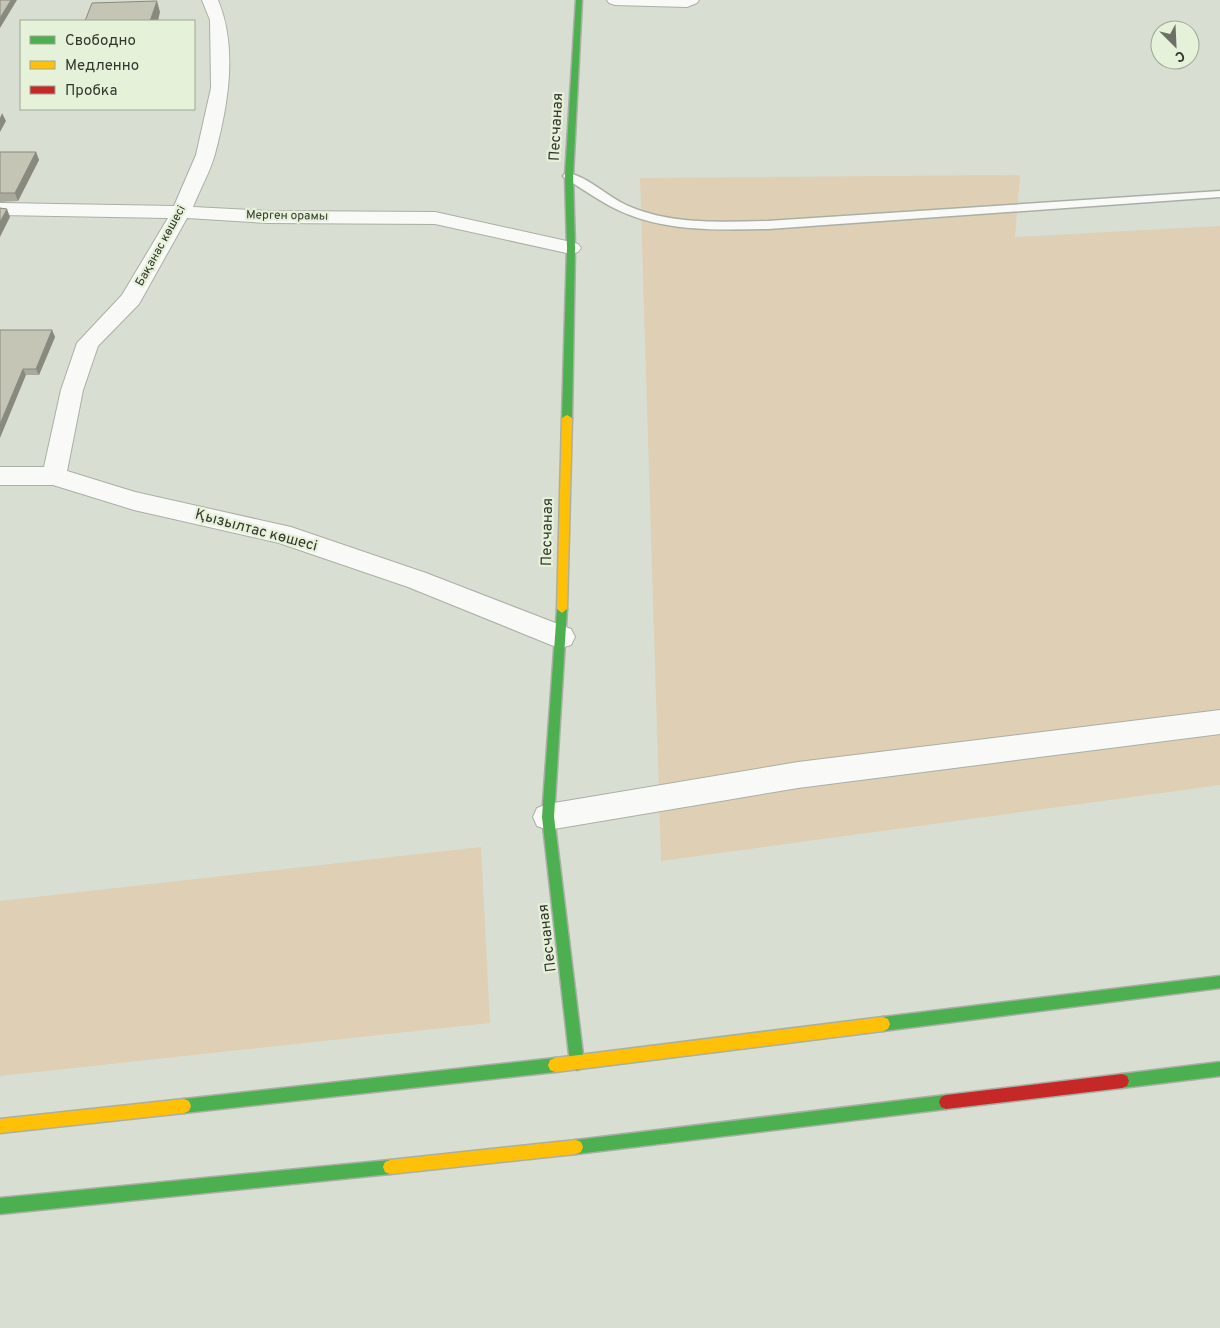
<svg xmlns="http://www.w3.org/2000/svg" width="1220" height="1328" font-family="Overpass,sans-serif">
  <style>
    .green { fill: #dfcfb5 }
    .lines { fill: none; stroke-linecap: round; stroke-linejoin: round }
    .lane-casing { stroke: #aaafa5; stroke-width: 3 }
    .street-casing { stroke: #aaafa5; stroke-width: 2 }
    .fast-casing { stroke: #aaafa5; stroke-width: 3 }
    .slow-casing { stroke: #aaafa5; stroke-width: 3 }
    .jam-casing { stroke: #aaafa5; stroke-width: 3 }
    .lane { fill: #f9faf8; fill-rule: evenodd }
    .street { fill: #f9faf8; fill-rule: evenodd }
    .fast { fill: #4caf50; fill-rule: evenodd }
    .slow { fill: #ffc107; fill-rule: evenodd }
    .jam { fill: #c62828; fill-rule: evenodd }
    .wall { fill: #a9a99c }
    .shaded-wall { fill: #898a7f }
    .building { fill: #c4c5b5; stroke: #898a7f }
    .labels { text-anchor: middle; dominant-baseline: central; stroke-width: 4.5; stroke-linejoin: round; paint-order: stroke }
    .far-street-label { font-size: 12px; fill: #32362d; stroke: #e6f1d9 }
    .street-label { font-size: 15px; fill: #32362d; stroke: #e6f1d9 }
  </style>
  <rect width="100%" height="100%" fill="#d8ded2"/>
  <!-- green -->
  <path class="green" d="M1020,175L1015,237L1220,226V785L661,861L640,178Z
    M481,847L490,1023L0,1076V901Z"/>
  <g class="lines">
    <defs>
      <path id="lane" d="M569,173C589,178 607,196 626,205C670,225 721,222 768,221L1220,191V197L768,229C718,230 664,232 618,210C599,201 583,189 565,178L563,176L565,174Z"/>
      <path id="street" d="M202,0H218C238,48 228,105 215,154C210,172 200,189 193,207L268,211L435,212L571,242L578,244L581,248L578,252L571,254L435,224L268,223L187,218L139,304L98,346L83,390L67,471L135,492L291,527L426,573L571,629L575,637L571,645L561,648L551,645L408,587L279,543L134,510L53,485H0V467H44L61,390L77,343L122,295L168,218L0,215V203L174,206L196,155L211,88L210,20Z
        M607,0H699L697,3L687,7L615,5L609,3Z
        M1220,710V734L798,788L548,830L537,826L533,817L537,808L548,804L798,762Z"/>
      <path id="fast" d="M576,0H582L573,176L575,248L572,418L567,421L562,418L567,248L565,176Z
        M562,605L567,609L554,817L584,1063L582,1068L577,1070L572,1068L570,1063L542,817L557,609Z
        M1220,976V988L883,1031L878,1029L876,1024L878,1019L883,1017Z
        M555,1058L560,1060L562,1065L560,1070L555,1072L184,1113L179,1111L177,1106L179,1101L184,1099Z
        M1220,1062V1076L1122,1088L1117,1086L1115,1081L1117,1076L1122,1074Z
        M946,1095L951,1097L953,1102L951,1107L946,1109L576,1154L571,1152L569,1147L571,1142L576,1140Z
        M390,1160L395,1162L397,1167L395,1172L390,1174L0,1214V1198Z"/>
      <path id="slow" d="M567,415L572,418L567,609L562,613L557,609L562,418Z
        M883,1017L888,1019L890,1024L888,1029L883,1031L555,1072L550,1070L548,1065L550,1060L555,1058Z
        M184,1099L189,1101L191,1106L189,1111L184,1113L0,1133V1119Z
        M576,1140L581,1142L583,1147L581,1152L576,1154L390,1174L385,1172L383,1167L385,1162L390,1160Z"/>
      <path id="jam" d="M1122,1074L1127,1076L1129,1081L1127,1086L1122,1088L946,1109L941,1107L939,1102L941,1097L946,1095Z"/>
    </defs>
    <!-- lane casing -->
    <use href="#lane" class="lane-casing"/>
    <!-- street casing -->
    <use href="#street" class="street-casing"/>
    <!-- fast casing -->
    <use href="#fast" class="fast-casing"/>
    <!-- slow casing -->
    <use href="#slow" class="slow-casing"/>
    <!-- jam casing -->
    <use href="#jam" class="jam-casing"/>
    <!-- lane -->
    <use href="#lane" class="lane"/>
    <!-- street -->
    <use href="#street" class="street"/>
    <!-- fast -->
    <use href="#fast" class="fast"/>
    <!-- slow -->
    <use href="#slow" class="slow"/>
    <!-- jam -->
    <use href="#jam" class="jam"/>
  </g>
  <!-- wall -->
  <path class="wall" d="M0,152H36L39,160L18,201L0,202Z
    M0,330H52L55,337L39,375H26Z"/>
  <!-- shaded-wall -->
  <path class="shaded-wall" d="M11,0H17L0,28V18Z
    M157,1L160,12L158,21H150Z
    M2,113L6,121L0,132V118Z
    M36,152L39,160L18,201L15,193Z
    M7,209L10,217L0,237V222Z
    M52,330L55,337L39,375L36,369Z
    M23,369L26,375L0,438V424Z"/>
  <!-- building -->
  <path class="building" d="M0,0H11L0,18Z
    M157,1L150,21H85L92,3Z
    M0,152H36L15,193H0Z
    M0,208L7,209L0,222Z
    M0,330H52L36,369H23L0,424Z"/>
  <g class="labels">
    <!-- far-street labels -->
    <g class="far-street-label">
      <text transform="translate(287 216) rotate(1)">Мерген орамы</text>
      <text transform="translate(161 246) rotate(-61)">Бақанас көшесі</text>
    </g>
    <!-- street labels -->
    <g class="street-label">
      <text transform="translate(557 127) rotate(-87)">Песчаная</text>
      <text transform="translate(256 531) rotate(15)">Қызылтас көшесі</text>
      <text transform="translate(548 532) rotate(-89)">Песчаная</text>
      <text transform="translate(548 938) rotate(-97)">Песчаная</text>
    </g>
  </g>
  <!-- legend -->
  <rect x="20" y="20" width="175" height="90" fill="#e6f1d9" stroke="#9ea694"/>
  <rect x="30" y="36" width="25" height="8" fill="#4caf50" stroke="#9ea694"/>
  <text x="65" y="45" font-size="15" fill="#32362d">Свободно</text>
  <rect x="30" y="61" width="25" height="8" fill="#ffc107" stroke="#9ea694"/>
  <text x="65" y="70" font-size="15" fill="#32362d">Медленно</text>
  <rect x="30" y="86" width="25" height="8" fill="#c62828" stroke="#9ea694"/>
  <text x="65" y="95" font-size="15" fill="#32362d">Пробка</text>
  <!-- north arrow -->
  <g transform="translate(1175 45) rotate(156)"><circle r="24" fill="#e6f1d9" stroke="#9ea694"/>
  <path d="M0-4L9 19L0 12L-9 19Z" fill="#6c7167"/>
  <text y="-8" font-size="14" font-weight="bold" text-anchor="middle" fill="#32362d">С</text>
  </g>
</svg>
